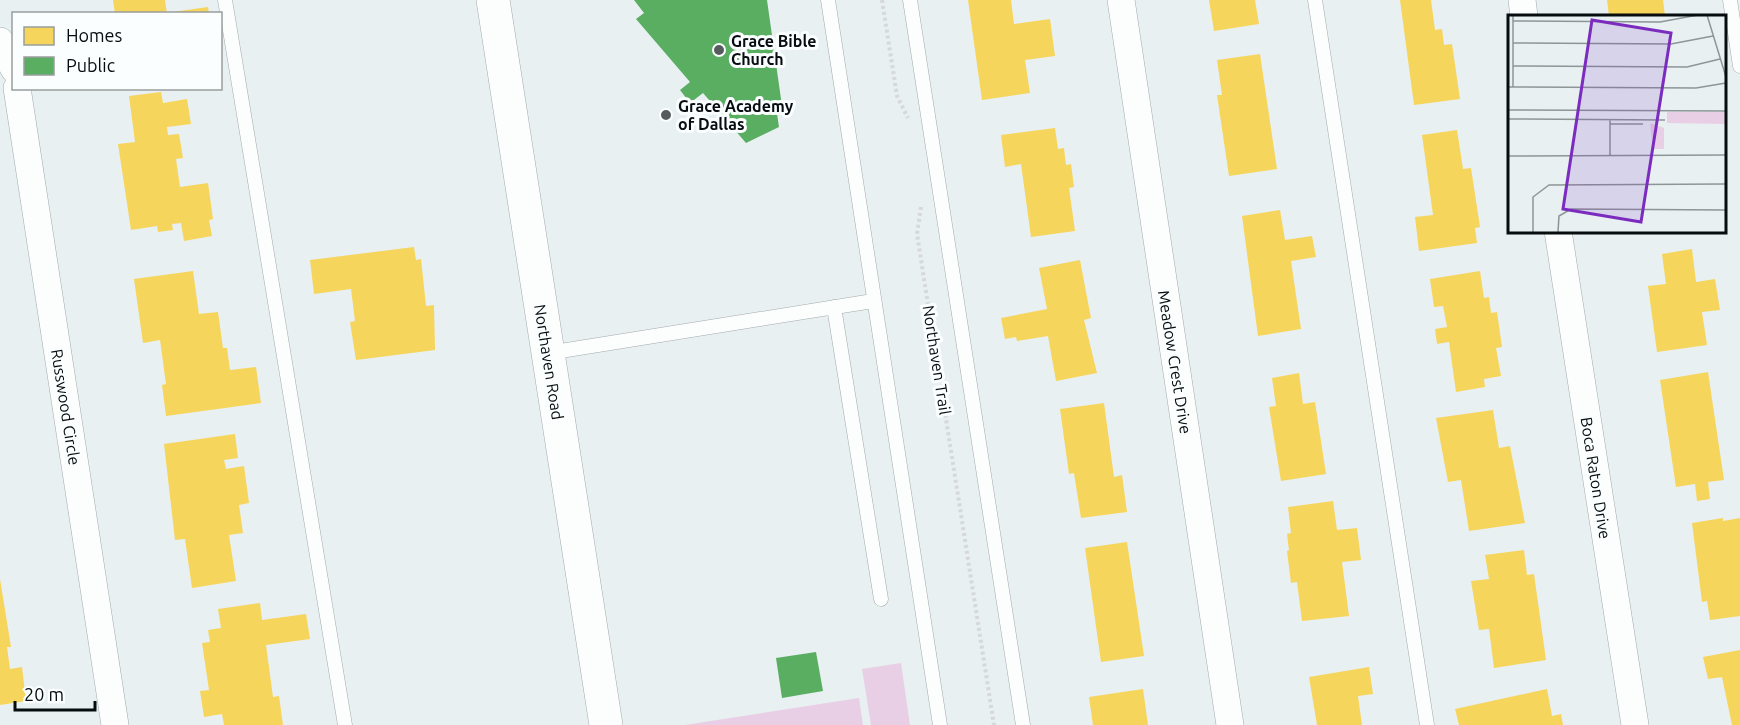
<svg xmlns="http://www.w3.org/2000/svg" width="1740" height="725" font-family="Ubuntu,sans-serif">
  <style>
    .green { fill: #e9cfe5 }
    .homes { fill: #f6d55c }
    .public { fill: #5aae61 }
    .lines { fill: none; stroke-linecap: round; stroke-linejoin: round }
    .lane-casing { stroke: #a4aaab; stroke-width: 15 }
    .street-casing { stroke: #a4aaab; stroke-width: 28 }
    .secondary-casing { stroke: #a4aaab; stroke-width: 34 }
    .path { stroke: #d6d8d9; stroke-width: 4; stroke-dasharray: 3 3; stroke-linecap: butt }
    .lane { stroke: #fcfdfd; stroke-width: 14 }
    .street { stroke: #fcfdfd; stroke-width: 27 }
    .secondary { stroke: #fcfdfd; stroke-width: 33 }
    .poi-dot { fill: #565c5e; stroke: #fafefe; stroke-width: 2 }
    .labels { text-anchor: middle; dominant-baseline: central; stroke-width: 6; stroke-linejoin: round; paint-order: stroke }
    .poi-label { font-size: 16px; font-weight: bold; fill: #070c0e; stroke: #fafefe; text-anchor: start }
    .street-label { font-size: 16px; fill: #070c0e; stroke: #fafefe }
    .inset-road { fill: none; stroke: #8e9597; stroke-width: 1.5 }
    .view { fill: #7b2cbf; fill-opacity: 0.15; stroke: #7b2cbf; stroke-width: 3 }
    .inset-edge { fill: none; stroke: #070c0e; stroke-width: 3 }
  </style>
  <rect width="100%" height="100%" fill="#e8f0f2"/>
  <!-- green -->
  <path class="green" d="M901,663L910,725H871L862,669Z
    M859,698L863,725H685Z"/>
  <!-- homes -->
  <path class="homes" d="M113,0H165L167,14H115Z
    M968,0H1011L1014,24L1050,19L1055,56L1025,60L1030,93L982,100Z
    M1209,0H1255L1259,24L1214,31Z
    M1400,0H1431L1435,30L1442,29L1444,45L1452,44L1460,99L1414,105Z
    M1607,0H1663L1665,16H1609Z
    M208,7L209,14H172V12Z
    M1260,54L1277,169L1229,176L1217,95H1222L1217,60Z
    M161,92L163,103L187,99L191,124L167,127L168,135L179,134L183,158L176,159L180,187L208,183L213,219L209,220L212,236L184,241L181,223L172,224L173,230L158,232L157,226L131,230L118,144L135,142L129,96Z
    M1055,128L1058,149L1064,148L1066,165L1071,164L1074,187L1069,188L1075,231L1031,237L1021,164L1005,167L1001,135Z
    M1457,130L1463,169L1471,168L1480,227L1475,228L1477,243L1419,251L1415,217L1433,215L1422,135Z
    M1280,210L1285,240L1312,236L1316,257L1291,261L1301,329L1258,336L1242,216Z
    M414,247L416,260L421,259L426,306L434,305L435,350L356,360L350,322L355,321L351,289L314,294L310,260Z
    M1692,249L1696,282L1715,279L1720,310L1702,312L1707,345L1657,352L1648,286L1666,284L1662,254Z
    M1080,260L1091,318L1084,320L1097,373L1056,381L1048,336L1017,341L1016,337L1005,339L1001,318L1047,309L1039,268Z
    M193,271L199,314L218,312L223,348H227L230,370L256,367L261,403L166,416L162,385L166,384L160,340L143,343L134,279Z
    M1480,271L1484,298L1489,297L1491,313L1497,312L1502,347L1496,348L1501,376L1484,379L1485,387L1456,392L1449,342L1437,344L1435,329L1447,327L1443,306L1434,307L1430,279Z
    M1708,372L1724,480L1708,482L1710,499L1697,501L1695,484L1676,487L1660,380Z
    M1299,373L1303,404L1315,402L1326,474L1281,481L1269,407L1276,406L1272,378Z
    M1104,403L1114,477L1122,475L1127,512L1081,518L1074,473L1069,474L1060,409Z
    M1493,410L1499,448L1510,446L1525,523L1469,531L1461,480L1448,482L1436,418Z
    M235,434L238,458L224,460L226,469L244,466L249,503L239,505L243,533L229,535L236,581L192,588L185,539L175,540L164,444Z
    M1333,501L1337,530L1357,528L1361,560L1342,562L1349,616L1302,621L1297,582L1291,583L1287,551L1289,550L1287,534L1291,533L1288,507Z
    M1723,518V521L1740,518V616L1710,620L1707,601L1702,602L1692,523Z
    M1127,542L1144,656L1101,662L1085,548Z
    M1524,550L1527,575L1534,574L1546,660L1494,668L1489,629L1479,630L1471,581L1489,579L1485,555Z
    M0,579L11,647H7L10,669L22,667L26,701L0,705Z
    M260,603L262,620L306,614L310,639L266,645L273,697L279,696L283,725H224L222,714L204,717L200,691L209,690L202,643L210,642L208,630L221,628L218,609Z
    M1740,650V725H1732L1722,677L1708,679L1703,657Z
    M1369,667L1373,694L1358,696L1362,725H1317L1309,677Z
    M1143,689L1148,725H1093L1089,697Z
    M1547,689L1552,716L1561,714L1563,725H1459L1455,709Z"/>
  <!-- public -->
  <path class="public" d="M634,0H767L782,106L776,107L779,127L746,143L703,93L690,103L680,90L690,82L636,19L644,13Z
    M816,652L823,691L782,698L776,658Z"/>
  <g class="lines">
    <defs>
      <path id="lane" d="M225,0L345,725
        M828,0L940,725
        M910,0L1023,725
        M1315,0L1427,725
        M1730,0L1740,66
        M834,307L881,599
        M548,353L873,301"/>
      <path id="street" d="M1121,0L1230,725
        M1522,0L1524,16
        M0,41L14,69
        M17,88L115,725
        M1558,231L1635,725"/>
      <path id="secondary" d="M493,0L606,725"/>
    </defs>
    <!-- lane casing -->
    <use href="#lane" class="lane-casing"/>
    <!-- street casing -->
    <use href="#street" class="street-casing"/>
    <!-- secondary casing -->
    <use href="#secondary" class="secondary-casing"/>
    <!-- path -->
    <path class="path" d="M882,0L897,96L908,118
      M921,207L917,234L994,725"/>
    <!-- lane -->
    <use href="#lane" class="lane"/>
    <!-- street -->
    <use href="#street" class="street"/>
    <!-- secondary -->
    <use href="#secondary" class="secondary"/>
  </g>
  <!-- markers -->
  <g class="poi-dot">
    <circle cx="719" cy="50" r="6"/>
    <circle cx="666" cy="115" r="6"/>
  </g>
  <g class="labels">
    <!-- poi labels -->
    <g class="poi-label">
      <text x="731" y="41">Grace Bible<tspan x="731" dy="18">Church</tspan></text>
      <text x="678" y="106">Grace Academy<tspan x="678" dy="18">of Dallas</tspan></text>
    </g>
    <!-- street labels -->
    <g class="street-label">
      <text transform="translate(937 360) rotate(81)">Northaven Trail</text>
      <text transform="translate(549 362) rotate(81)">Northaven Road</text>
      <text transform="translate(1175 362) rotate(81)">Meadow Crest Drive</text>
      <text transform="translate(66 407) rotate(81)">Russwood Circle</text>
      <text transform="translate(1596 478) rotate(81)">Boca Raton Drive</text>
    </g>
  </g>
  <!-- overview -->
  <g transform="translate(1508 15)">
    <rect width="218" height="218" fill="#e8f0f2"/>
    <path d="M159,97H217V109L159,108ZM142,108L156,113V134H145Z" fill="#e9cfe5"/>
    <path class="inset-road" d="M199,0L218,62M5,6L152,7L190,0M5,28L163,29L205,21M5,51L179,52L212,44M0,72L188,73L218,68M5,72V0M0,95L218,96M0,104L157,105M102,105V141M102,109H135M0,141L218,140M25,217V182L41,170L218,169M50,217L51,201L63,194L218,195"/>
    <path class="view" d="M84,5L163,18L133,207L55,194Z"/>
    <rect width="218" height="218" class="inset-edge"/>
  </g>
  <!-- legend -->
  <rect x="12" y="12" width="210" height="78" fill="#fafefe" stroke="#999d9e" stroke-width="1.5"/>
  <rect x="24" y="27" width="30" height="18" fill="#f6d55c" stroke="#999d9e" stroke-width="1.5"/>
  <text x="66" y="42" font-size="18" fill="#070c0e">Homes</text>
  <rect x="24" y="57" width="30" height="18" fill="#5aae61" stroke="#999d9e" stroke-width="1.5"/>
  <text x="66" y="72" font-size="18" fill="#070c0e">Public</text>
  <!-- scale -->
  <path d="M15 701v9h80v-9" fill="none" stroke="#070c0e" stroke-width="3"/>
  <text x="24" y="701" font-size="18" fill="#070c0e" stroke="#fafefe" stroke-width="4.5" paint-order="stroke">20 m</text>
</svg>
